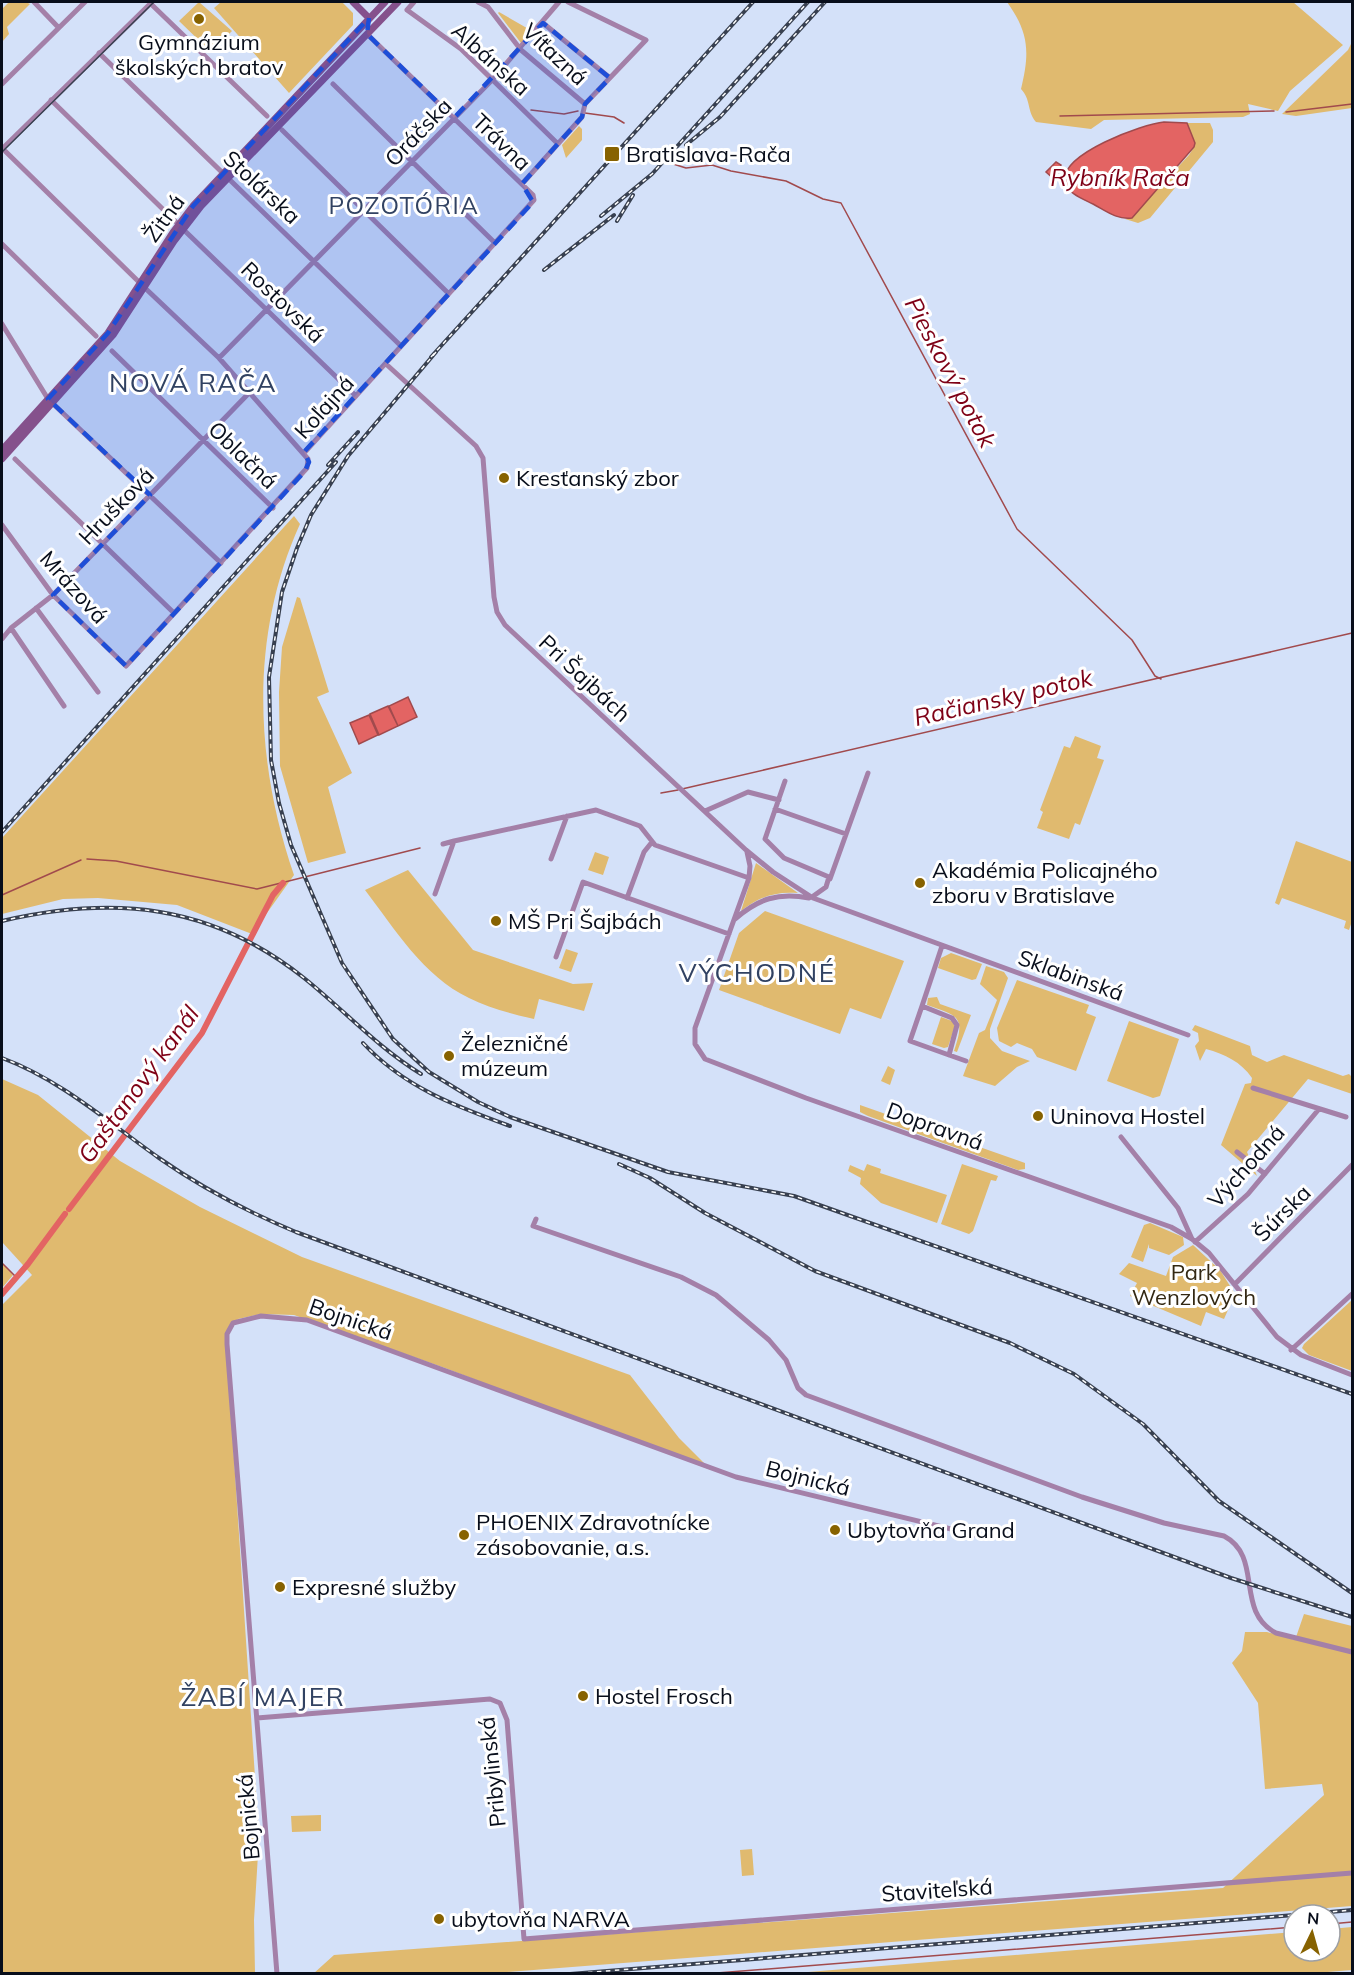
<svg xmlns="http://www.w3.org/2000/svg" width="1354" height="1975" font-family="Mulish,sans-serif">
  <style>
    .green { fill: #e0ba6f }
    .water { fill: #e36463; stroke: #a14a4d; stroke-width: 1.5 }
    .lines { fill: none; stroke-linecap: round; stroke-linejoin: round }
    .stream { stroke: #a14a4d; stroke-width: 1.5 }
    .canal { stroke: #e36463; stroke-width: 6 }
    .street { stroke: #a480a8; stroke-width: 5 }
    .secondary { stroke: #85518c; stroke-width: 7 }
    .tram { stroke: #384050; stroke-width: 1.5 }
    .rail-casing { stroke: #384050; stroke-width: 4 }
    .rail { stroke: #fff; stroke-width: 1.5; stroke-dasharray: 4.5; stroke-linecap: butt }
    .marked { fill: #1d4ed8; fill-opacity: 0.2; stroke: #1d4ed8; stroke-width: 4.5; stroke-dasharray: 12 8; stroke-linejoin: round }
    .poi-dot { fill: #876200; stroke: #fff; stroke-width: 2 }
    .labels { text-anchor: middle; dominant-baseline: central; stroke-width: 6; stroke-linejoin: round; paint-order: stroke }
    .poi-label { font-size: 22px; fill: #080e1b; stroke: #fff; text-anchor: start }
    .street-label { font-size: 22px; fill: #080e1b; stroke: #fff }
    .park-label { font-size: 22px; fill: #332813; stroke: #fff }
    .water-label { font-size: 24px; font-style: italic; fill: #7e0116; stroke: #fff }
    .neighbourhood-label { font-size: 24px; letter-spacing: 1.5px; fill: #314262; stroke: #fff }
    .quarter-label { font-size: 26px; letter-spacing: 1.5px; fill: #314262; stroke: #fff }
  </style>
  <rect width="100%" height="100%" fill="#d4e1f9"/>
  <!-- green -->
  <path class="green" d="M9,2H26L30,4L7,27L9,34L2,42V9Z
    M199,2L232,31L211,52L179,21Z
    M221,2H342L353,13V25L289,93L214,8Z
    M1007,2H1293L1343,45L1290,91L1278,111L1248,104L1250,114L1243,117L1104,120L1091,129L1036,122C1027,112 1031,99 1021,89C1030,52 1029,33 1007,2Z
    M499,12L532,31L521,43L498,13Z
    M1352,42V108L1296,116L1282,114L1348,50Z
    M1187,123H1210L1213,130V142L1150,218L1138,223L1125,219L1132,217L1189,155L1194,147Z
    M579,126L582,129V140L566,158L562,145Z
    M294,516L300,524C249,636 255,762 294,875L252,934L177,905L98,898L63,899L2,914V838Z
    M297,597L300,598L329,692L317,697L352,773L328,787L346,853L308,863L280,766L279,692L282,647Z
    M1075,736L1101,746L1097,758L1104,760L1080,825L1075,823L1069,839L1037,828L1043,812L1040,810L1064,746L1070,748Z
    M1296,841L1352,862V921L1349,930L1344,928L1346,921L1282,898L1279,905L1275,903Z
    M595,852L609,857L603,875L588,870Z
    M756,863L798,893C775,891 759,897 741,911Z
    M408,870L473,950L573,984L593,983L584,1011L539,999L534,1019C512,1014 489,1008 469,998C423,976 395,929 365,890Z
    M765,911L904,961L881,1019L850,1008L840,1034L719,990L739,933Z
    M566,949L578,953L571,972L559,968Z
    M951,953L982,964L976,979L972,980L938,968L941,958Z
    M986,966L1004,972L1008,978L990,1029V1038L1002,1051L1030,1061L1017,1067L995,1086L963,1076L979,1033L985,1030L997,1000L980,984Z
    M1017,980L1089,1005L1086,1013L1096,1017L1076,1071L1037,1057L1032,1049L1017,1043L1011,1047L999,1041L997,1028Z
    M937,997L940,1004L971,1015L957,1052L954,1051C966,1016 958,1016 927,1005L928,998Z
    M941,1017L952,1021L955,1026L948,1047L944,1048L932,1044Z
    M1129,1021L1179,1039L1160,1096L1153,1098L1107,1081Z
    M1195,1025L1250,1046L1252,1055L1267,1062L1284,1055L1343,1076L1349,1074L1352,1077V1094L1308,1079L1247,1152L1257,1176L1221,1145L1245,1084L1251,1083L1252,1078C1241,1062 1225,1054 1206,1049L1200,1061L1195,1046L1199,1041L1198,1033L1192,1030Z
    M888,1066L895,1070L890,1085L881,1081Z
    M2,1079L38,1095L120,1161L200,1207L302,1257L630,1375L679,1438L711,1470L445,1368L294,1315L261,1314L238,1319L226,1337L259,1838L254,1920L255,1973H2V1305L32,1275L2,1242Z
    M860,1105L1025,1163V1169L1018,1170L868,1116L860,1112Z
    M867,1164L881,1169L880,1173L947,1195L937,1223L881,1203L860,1184L861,1178L848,1171L850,1165L864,1171Z
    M962,1164L998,1176L996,1181L991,1180L973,1231L969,1234L941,1224Z
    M1150,1223L1183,1237L1184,1245L1169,1255L1149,1248V1244L1143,1262L1131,1257L1144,1225Z
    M1193,1245L1220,1270L1235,1294L1224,1319L1206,1312L1201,1326L1130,1296L1137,1283L1119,1274L1129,1263L1166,1276L1173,1257Z
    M2,1263L13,1275L2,1288Z
    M1352,1300V1371L1309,1355L1302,1348L1304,1344Z
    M1304,1614L1352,1626V1906L495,1973L313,1974L334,1955L1223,1888L1324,1795L1322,1784L1265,1789L1258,1703L1232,1663L1242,1651L1245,1632H1267L1295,1640Z
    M321,1815V1831L292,1832L291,1816Z
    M752,1849L754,1875L742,1876L740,1850Z
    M1352,1927V1970L1303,1974L796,1973L1294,1932V1951H1330V1929Z"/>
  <!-- water -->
  <path class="water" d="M1164,122L1187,123L1195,143L1194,147L1132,218C1117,220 1106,211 1093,204C1083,199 1068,194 1065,182C1059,154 1143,124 1164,122Z
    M1056,162L1061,165L1055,180L1046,172Z
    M408,697L417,717L398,726L389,706Z
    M388,706L398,726L379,735L370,714Z
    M369,715L378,735L359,744L350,723Z"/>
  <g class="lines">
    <!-- stream -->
    <path class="stream" d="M531,110L564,114L578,111
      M1286,112L1352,104
      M585,113L614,117L624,123
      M1060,116L1274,111
      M670,163L686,168L712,165L731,171L786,181L823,199L841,203L1017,529L1132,640L1155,676L1161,679
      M682,789L1352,633
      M661,793L678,790
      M87,859L116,861L257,889L420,848
      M2,895L81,860
      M2,1263L16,1277
      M1330,1924L1352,1922
      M704,1974L1294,1927"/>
    <!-- canal -->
    <path class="canal" d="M69,1209L202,1033L273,895L283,883
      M2,1294L28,1264L65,1214"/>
    <!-- street -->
    <path class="street" d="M34,2L58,27
      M414,2L407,10L461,49L558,144
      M478,2L488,7L521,50L585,104
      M150,3L267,116
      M543,23L610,78
      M99,53L401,346
      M2,84L85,2
      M333,84L495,243
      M51,100L176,222
      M282,130L448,293
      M2,148L141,284
      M2,149L152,2
      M522,184L582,117L585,104L646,40L568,2
      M186,232L356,396
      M2,244L96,336
      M2,324L48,399L221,563
      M112,351L273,508
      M219,358L492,80L559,2
      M386,364L476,446L483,458L494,597L497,612L505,625L746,850L773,872L813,898L1188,1035
      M304,453L534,200L533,195L367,34
      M15,459L174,613
      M2,525L53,595L126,666L307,468L308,459L219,358L145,288
      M36,608L98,692
      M11,628L64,706
      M2,639L11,628L53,595L250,392
      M785,781L765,839L784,858L829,877L826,887L812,897
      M775,809L846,834
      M705,811L748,792L779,800
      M443,844L454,841
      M747,852L750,866L749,878L695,1028V1044L705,1059L806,1098L1171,1227L1192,1239
      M551,859L567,816
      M830,879L868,773
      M435,894L454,841L596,810L640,826L655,845L749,878
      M627,898L644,852L652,842
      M735,919C758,899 778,892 809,898
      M556,957L583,882L729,934
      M922,1006L952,1018L957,1025L949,1055L910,1041Z
      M922,1006L942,946
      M949,1055L966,1061
      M1253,1088L1346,1117
      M1121,1137L1178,1208L1192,1239L1209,1253L1277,1337L1301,1355L1352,1375
      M1237,1152L1265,1174
      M536,1219L533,1226L681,1277L716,1295L769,1340L786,1360L798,1388L806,1395L1082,1497L1164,1523L1224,1536C1264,1557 1234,1611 1276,1633L1352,1652
      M1195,1242L1248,1194L1319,1109
      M1235,1284L1352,1165
      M1291,1350L1352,1294
      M257,1718L490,1699L500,1703L507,1720L524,1939L1352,1873
      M277,1974L227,1344V1334L233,1323L261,1316L307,1320L736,1477L976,1535"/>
    <!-- secondary -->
    <path class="secondary" d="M353,2L369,18
      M2,450L108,333L174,231L193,206L385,2
      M2,459L113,335L174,241L201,206L398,2"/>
    <!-- tram -->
    <path class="tram" d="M2,152L154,2"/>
    <defs>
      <path id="rail" d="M686,145L720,117L825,2
        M601,216L652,174L808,2
        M617,221L633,195
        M544,270L614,215
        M436,352L348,456L311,515L297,548L282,592L269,677L271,760L279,803L291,845L342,963L393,1039L429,1072L478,1102L510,1117L668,1172L794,1196L1352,1394
        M431,357L753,2
        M328,465L358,432
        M2,832L336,462
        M2,921C114,895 211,904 304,978C344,1010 377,1047 421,1074
        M363,1043C404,1087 455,1106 510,1126
        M2,1058C61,1080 108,1122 159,1158C202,1188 248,1212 296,1232L1231,1578L1352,1617
        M619,1164L650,1178L705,1213L815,1271L1010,1343L1074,1374L1143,1424L1219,1501L1352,1593
        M1297,1915L1352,1910
        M570,1974L1294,1915"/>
    </defs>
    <!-- rail casing -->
    <use href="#rail" class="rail-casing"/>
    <!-- rail -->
    <use href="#rail" class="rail"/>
  </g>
  <!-- marked area -->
  <path class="marked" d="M369,18L367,34L454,118L543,23L610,78L585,104L582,117L522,184L533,202L304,452L309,462L305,471L126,666L53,595L150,495L48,399L108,333L193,206Z"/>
  <!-- markers -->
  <g class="poi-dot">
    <circle cx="199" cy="19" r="6"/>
    <rect x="604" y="146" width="16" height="16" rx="3"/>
    <circle cx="504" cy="478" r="6"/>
    <circle cx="920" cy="883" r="6"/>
    <circle cx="496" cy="921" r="6"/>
    <circle cx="449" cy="1056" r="6"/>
    <circle cx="1038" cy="1116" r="6"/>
    <circle cx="835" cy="1530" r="6"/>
    <circle cx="464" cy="1535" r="6"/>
    <circle cx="280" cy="1587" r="6"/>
    <circle cx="583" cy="1696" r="6"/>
    <circle cx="439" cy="1919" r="6"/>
  </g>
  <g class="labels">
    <!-- poi labels -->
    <g class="poi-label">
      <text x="199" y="42" text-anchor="middle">Gymnázium<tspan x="199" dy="25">školských bratov</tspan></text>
      <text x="626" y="154">Bratislava-Rača</text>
      <text x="516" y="478">Kresťanský zbor</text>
      <text x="932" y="870">Akadémia Policajného<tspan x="932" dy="25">zboru v Bratislave</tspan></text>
      <text x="508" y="921">MŠ Pri Šajbách</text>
      <text x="461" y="1043">Železničné<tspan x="461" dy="25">múzeum</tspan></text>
      <text x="1050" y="1116">Uninova Hostel</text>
      <text x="476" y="1522">PHOENIX Zdravotnícke<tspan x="476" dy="25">zásobovanie, a.s.</tspan></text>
      <text x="847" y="1530">Ubytovňa Grand</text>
      <text x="292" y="1587">Expresné služby</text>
      <text x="595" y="1696">Hostel Frosch</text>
      <text x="451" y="1919">ubytovňa NARVA</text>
    </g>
    <!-- street labels -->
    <g class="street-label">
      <text transform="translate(555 54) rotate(43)">Víťazná</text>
      <text transform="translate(491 59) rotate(42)">Albánska</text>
      <text transform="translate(418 132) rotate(-46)">Oráčska</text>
      <text transform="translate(502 142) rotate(44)">Trávna</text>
      <text transform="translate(262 187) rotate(43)">Stolárska</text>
      <text transform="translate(164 218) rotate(-54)">Žitná</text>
      <text transform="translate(283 302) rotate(44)">Rostovská</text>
      <text transform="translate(324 407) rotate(-48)">Koľajná</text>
      <text transform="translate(243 455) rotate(44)">Oblačná</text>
      <text transform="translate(116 506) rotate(-46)">Hrušková</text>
      <text transform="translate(74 587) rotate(48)">Mrázová</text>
      <text transform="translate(585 678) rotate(43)">Pri Šajbách</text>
      <text transform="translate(1071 975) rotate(20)">Sklabinská</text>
      <text transform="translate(935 1126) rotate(20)">Dopravná</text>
      <text transform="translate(1246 1166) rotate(-48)">Východná</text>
      <text transform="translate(1282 1213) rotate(-45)">Šúrska</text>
      <text transform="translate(351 1319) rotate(19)">Bojnická</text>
      <text transform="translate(808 1478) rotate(14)">Bojnická</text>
      <text transform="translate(492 1772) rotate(-96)">Pribylinská</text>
      <text transform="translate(248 1817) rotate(-95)">Bojnická</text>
      <text transform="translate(937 1890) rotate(-4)">Staviteľská</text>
    </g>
    <!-- park labels -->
    <g class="park-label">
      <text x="1194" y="1272">Park<tspan x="1194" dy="25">Wenzlových</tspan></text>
    </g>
    <!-- water labels -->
    <g class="water-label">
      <text x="1120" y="177">Rybník Rača</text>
      <text transform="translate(951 372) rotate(62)">Pieskový potok</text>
      <text transform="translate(1003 697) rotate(-13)">Račiansky potok</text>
      <text transform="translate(138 1084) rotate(-54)">Gaštanový kanál</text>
    </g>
    <!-- neighbourhood labels -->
    <g class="neighbourhood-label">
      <text x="404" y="205">POZOTÓRIA</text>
    </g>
    <!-- quarter labels -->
    <g class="quarter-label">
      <text x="193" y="382">NOVÁ RAČA</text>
      <text x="757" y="972">VÝCHODNÉ</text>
      <text x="263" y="1696">ŽABÍ MAJER</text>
    </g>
  </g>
  <!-- border -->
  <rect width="1354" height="1975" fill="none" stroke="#080e1b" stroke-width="6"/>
  <!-- north arrow -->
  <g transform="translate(1312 1933) rotate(5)"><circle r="28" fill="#ffffff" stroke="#9c9fa4" stroke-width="1.5"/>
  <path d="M0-4.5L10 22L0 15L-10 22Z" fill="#876200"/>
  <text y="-9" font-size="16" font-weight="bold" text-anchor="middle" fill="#080e1b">N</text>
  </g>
</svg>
